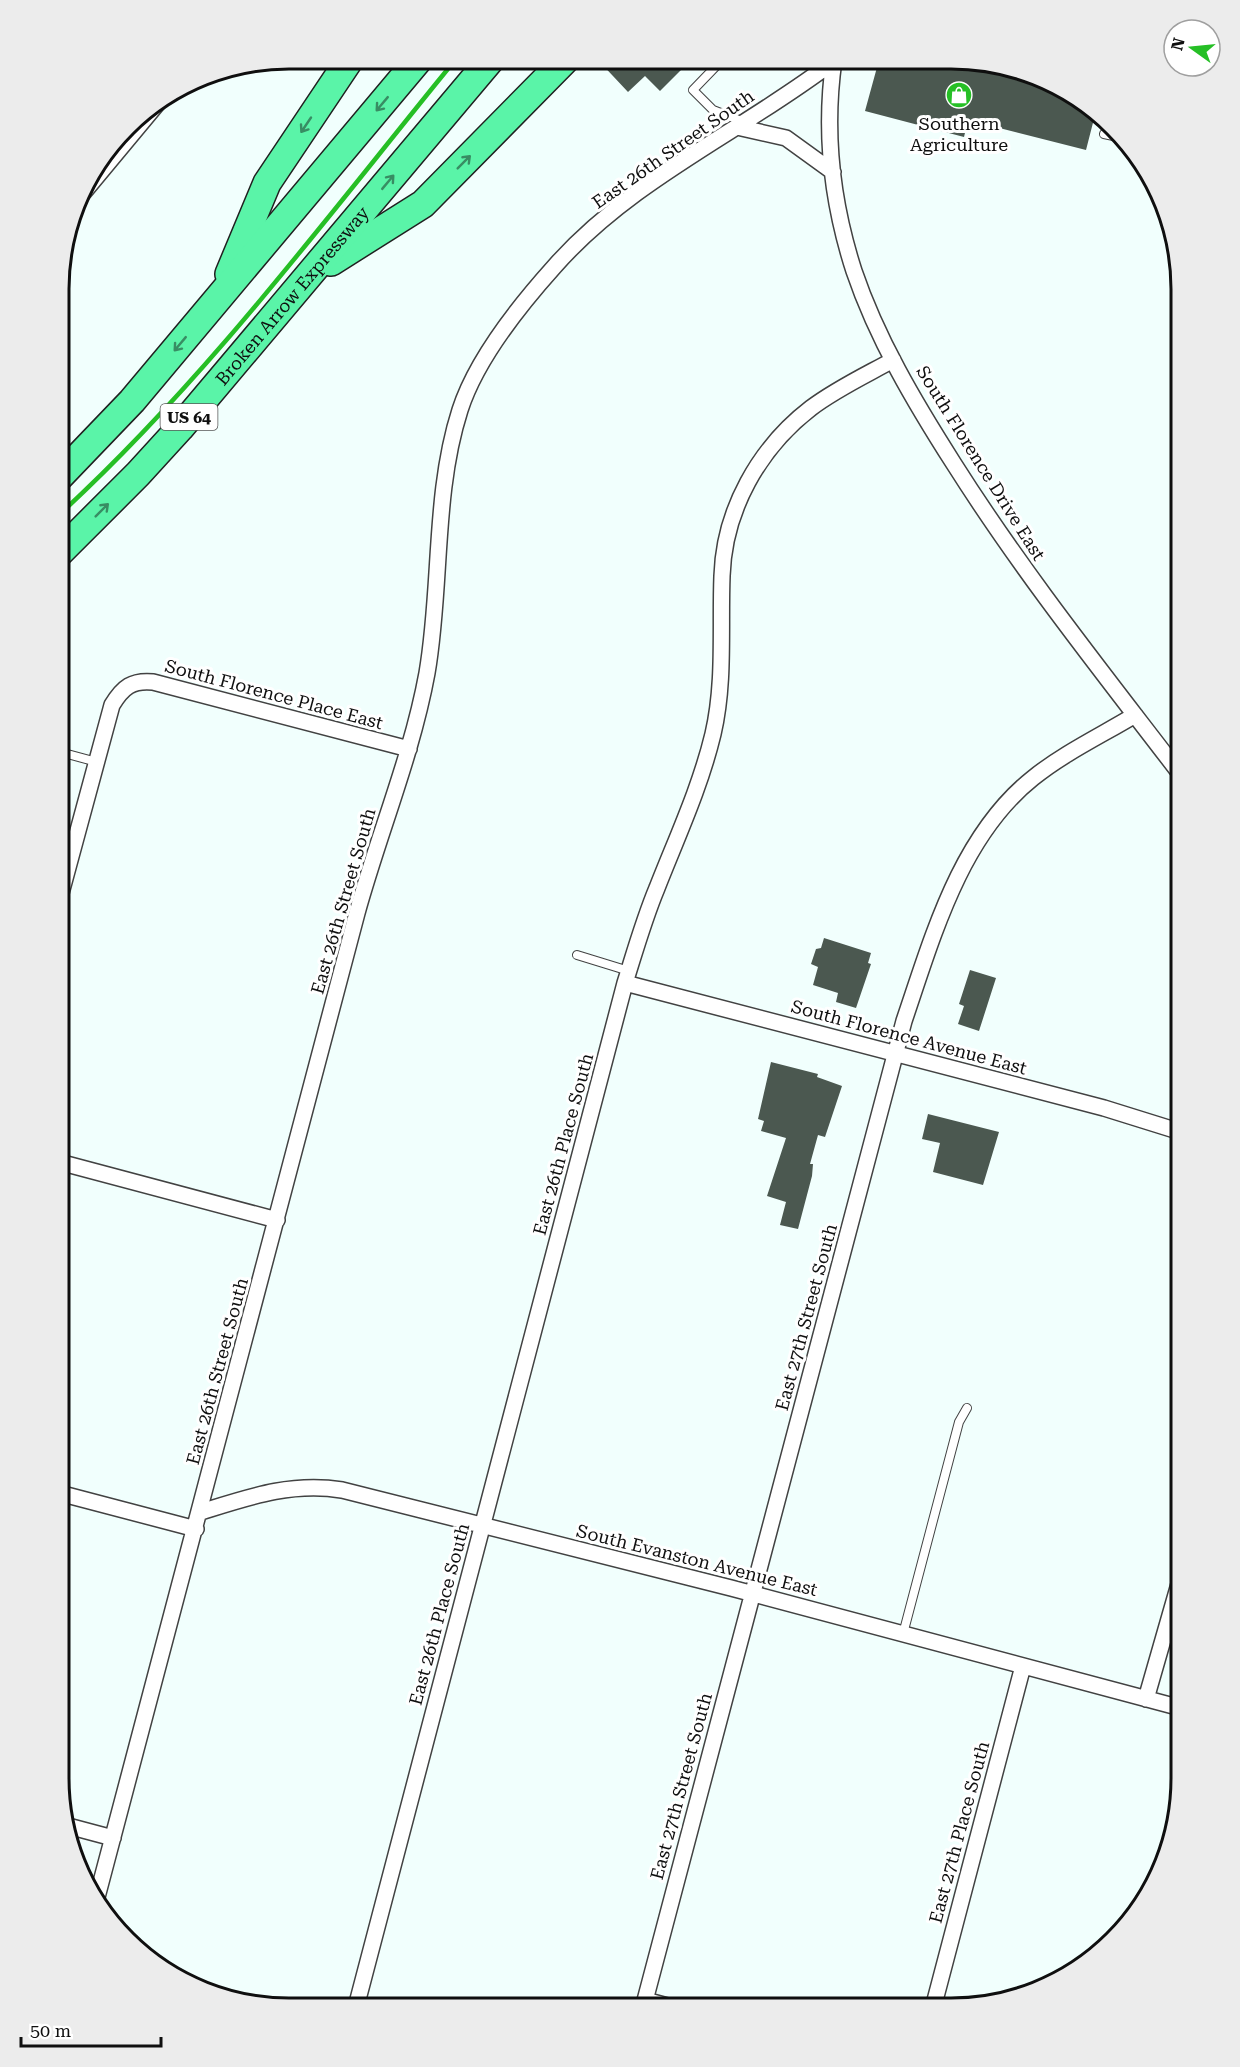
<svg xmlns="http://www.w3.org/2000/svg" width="1240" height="2067" font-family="'Roboto Serif',serif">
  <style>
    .building { fill: #4b5850 }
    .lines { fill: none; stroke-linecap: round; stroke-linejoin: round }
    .lane-casing { stroke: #424242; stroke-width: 10 }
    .street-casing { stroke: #424242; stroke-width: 18 }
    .highway-casing { stroke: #202020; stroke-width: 30 }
    .lane { stroke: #fff; stroke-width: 8 }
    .street { stroke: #fff; stroke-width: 15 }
    .highway { stroke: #5af4a8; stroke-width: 27 }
    .rail { stroke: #26bf26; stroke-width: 4.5 }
    .oneway { stroke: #388d63 }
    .labels { text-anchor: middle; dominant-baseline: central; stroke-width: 6; stroke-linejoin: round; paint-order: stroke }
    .shield { fill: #fff; stroke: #575757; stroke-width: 1.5 }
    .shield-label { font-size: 16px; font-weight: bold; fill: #0f0f0f }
    .poi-label { font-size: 18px; fill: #0f0f0f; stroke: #fff }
    .street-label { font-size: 18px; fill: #0f0f0f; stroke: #fff }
    .rim { fill: none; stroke: #0f0f0f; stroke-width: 3 }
  </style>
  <rect width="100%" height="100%" fill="#f1fffd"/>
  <!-- building -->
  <path class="building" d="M597,59L683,60H691L660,91L645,76L628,92Z
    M879,60H967L1048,81L1096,111L1086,150L968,120L964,137L865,111Z
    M824,938L871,953L868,963L871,964L856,1008L836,1002L838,993L813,985L818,967L811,964L816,949L821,948Z
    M970,970L996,978L979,1031L958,1024L964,1006L959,1004Z
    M771,1062L818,1074L817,1077L842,1086L825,1137L818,1135L810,1164H813L812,1176L798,1229L780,1225L786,1202L767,1196L786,1138L761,1131L764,1121L758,1119Z
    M928,1114L999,1132L983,1185L933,1172L940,1143L922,1139Z"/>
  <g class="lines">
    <defs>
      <path id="lane" d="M722,60L693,90L713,110L744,122
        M1104,134L1123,138
        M60,752L97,762
        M577,955L629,971
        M903,1634L959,1422L967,1408"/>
      <path id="street" d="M834,60C824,130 832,203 854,271C877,339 915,403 954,464C1023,573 1103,673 1181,775
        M737,127L786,138L833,172
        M79,198L158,103
        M60,897L112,705C123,687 132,680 153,682L409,749
        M625,983L1104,1108L1181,1132
        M59,1162L277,1220
        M59,1493L196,1529
        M201,1512C249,1497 291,1482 342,1490L731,1588L1181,1708
        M1146,1699L1181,1577
        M68,1826L113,1838
        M96,1901L357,913C379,833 412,755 427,673C442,587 433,494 460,410C476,360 519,306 554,267C631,179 743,131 834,61
        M645,2000L675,2008
        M356,2007L625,983C635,951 644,919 657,888C677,837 700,788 713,734C725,683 720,628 722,576C724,510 759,448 811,408C836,389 866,375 893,360
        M643,2008L904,1021C933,936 960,836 1033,778C1064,753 1102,735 1135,715
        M933,2008L1023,1666"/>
      <g id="highway">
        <path d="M331,262L423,204L566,59"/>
        <path d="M229,274L267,183L350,59"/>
        <path d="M60,476L132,401L419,59"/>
        <path id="s1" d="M60,552L138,474L180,428L491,59"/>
      </g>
    </defs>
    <!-- lane casing -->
    <use href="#lane" class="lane-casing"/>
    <!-- street casing -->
    <use href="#street" class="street-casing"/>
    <!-- highway casing -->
    <use href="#highway" class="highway-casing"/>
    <!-- lane -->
    <use href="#lane" class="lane"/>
    <!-- street -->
    <use href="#street" class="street"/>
    <!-- highway -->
    <use href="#highway" class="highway"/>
    <!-- rail -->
    <path class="rail" d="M60,514C207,379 330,213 456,59"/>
  </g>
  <!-- one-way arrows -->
  <defs><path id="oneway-shaft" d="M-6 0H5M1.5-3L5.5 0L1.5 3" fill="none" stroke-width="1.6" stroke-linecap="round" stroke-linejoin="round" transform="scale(1.5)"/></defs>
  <g class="oneway">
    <use href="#oneway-shaft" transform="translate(382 104) rotate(130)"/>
    <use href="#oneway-shaft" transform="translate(306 125) rotate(124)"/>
    <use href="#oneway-shaft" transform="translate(464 162) rotate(-45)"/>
    <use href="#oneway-shaft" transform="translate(388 182) rotate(-50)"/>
    <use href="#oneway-shaft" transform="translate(180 344) rotate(130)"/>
    <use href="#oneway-shaft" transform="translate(102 510) rotate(-45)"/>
  </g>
  <!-- icons -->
  <defs>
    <symbol id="shop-disc" viewBox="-11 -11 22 22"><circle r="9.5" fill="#26bf26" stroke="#fff"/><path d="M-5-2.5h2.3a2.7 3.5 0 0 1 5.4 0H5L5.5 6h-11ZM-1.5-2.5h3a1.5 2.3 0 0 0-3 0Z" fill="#fff"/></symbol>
  </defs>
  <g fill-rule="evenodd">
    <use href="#shop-disc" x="944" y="80" width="30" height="30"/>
  </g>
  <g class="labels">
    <!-- shield labels -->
    <rect class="shield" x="160.5" y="404" width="57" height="26" rx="4.5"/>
    <g class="shield-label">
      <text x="189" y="417">US 64</text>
    </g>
    <!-- poi labels -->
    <g class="poi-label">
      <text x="959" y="123">Southern<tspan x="959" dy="21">Agriculture</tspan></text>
    </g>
    <!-- street labels -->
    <g class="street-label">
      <text transform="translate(673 149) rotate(-35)">East 26th Street South</text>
      <text stroke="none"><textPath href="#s1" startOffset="346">Broken Arrow Expressway</textPath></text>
      <text transform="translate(981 463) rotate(58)">South Florence Drive East</text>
      <text transform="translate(274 694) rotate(15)">South Florence Place East</text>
      <text transform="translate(343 901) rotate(-74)">East 26th Street South</text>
      <text transform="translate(909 1037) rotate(15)">South Florence Avenue East</text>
      <text transform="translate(563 1144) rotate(-75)">East 26th Place South</text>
      <text transform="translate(806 1317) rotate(-75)">East 27th Street South</text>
      <text transform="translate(217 1371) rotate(-75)">East 26th Street South</text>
      <text transform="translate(697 1560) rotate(14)">South Evanston Avenue East</text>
      <text transform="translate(439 1614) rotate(-75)">East 26th Place South</text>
      <text transform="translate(681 1786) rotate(-75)">East 27th Street South</text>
      <text transform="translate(959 1832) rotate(-75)">East 27th Place South</text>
    </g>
  </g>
  <!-- crop -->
  <path d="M0 0H1240V2067H0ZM289 69H951A220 220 0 0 1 1171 289V1778A220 220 0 0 1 951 1998H289A220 220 0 0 1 69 1778V289A220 220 0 0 1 289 69Z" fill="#ececec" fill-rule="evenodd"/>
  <path class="rim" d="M289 69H951A220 220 0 0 1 1171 289V1778A220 220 0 0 1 951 1998H289A220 220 0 0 1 69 1778V289A220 220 0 0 1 289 69Z"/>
  <!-- north arrow -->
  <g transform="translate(1192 48) rotate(285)"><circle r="28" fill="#ffffff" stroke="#9f9f9f" stroke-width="1.5"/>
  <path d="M0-4.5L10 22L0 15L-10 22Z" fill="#26bf26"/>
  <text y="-9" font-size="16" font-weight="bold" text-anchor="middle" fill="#0f0f0f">N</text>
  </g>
  <!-- scale -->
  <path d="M21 2037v9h140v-9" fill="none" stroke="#0f0f0f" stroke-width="3"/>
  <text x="30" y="2037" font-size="18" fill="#0f0f0f" stroke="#ffffff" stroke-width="4.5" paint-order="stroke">50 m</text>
</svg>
